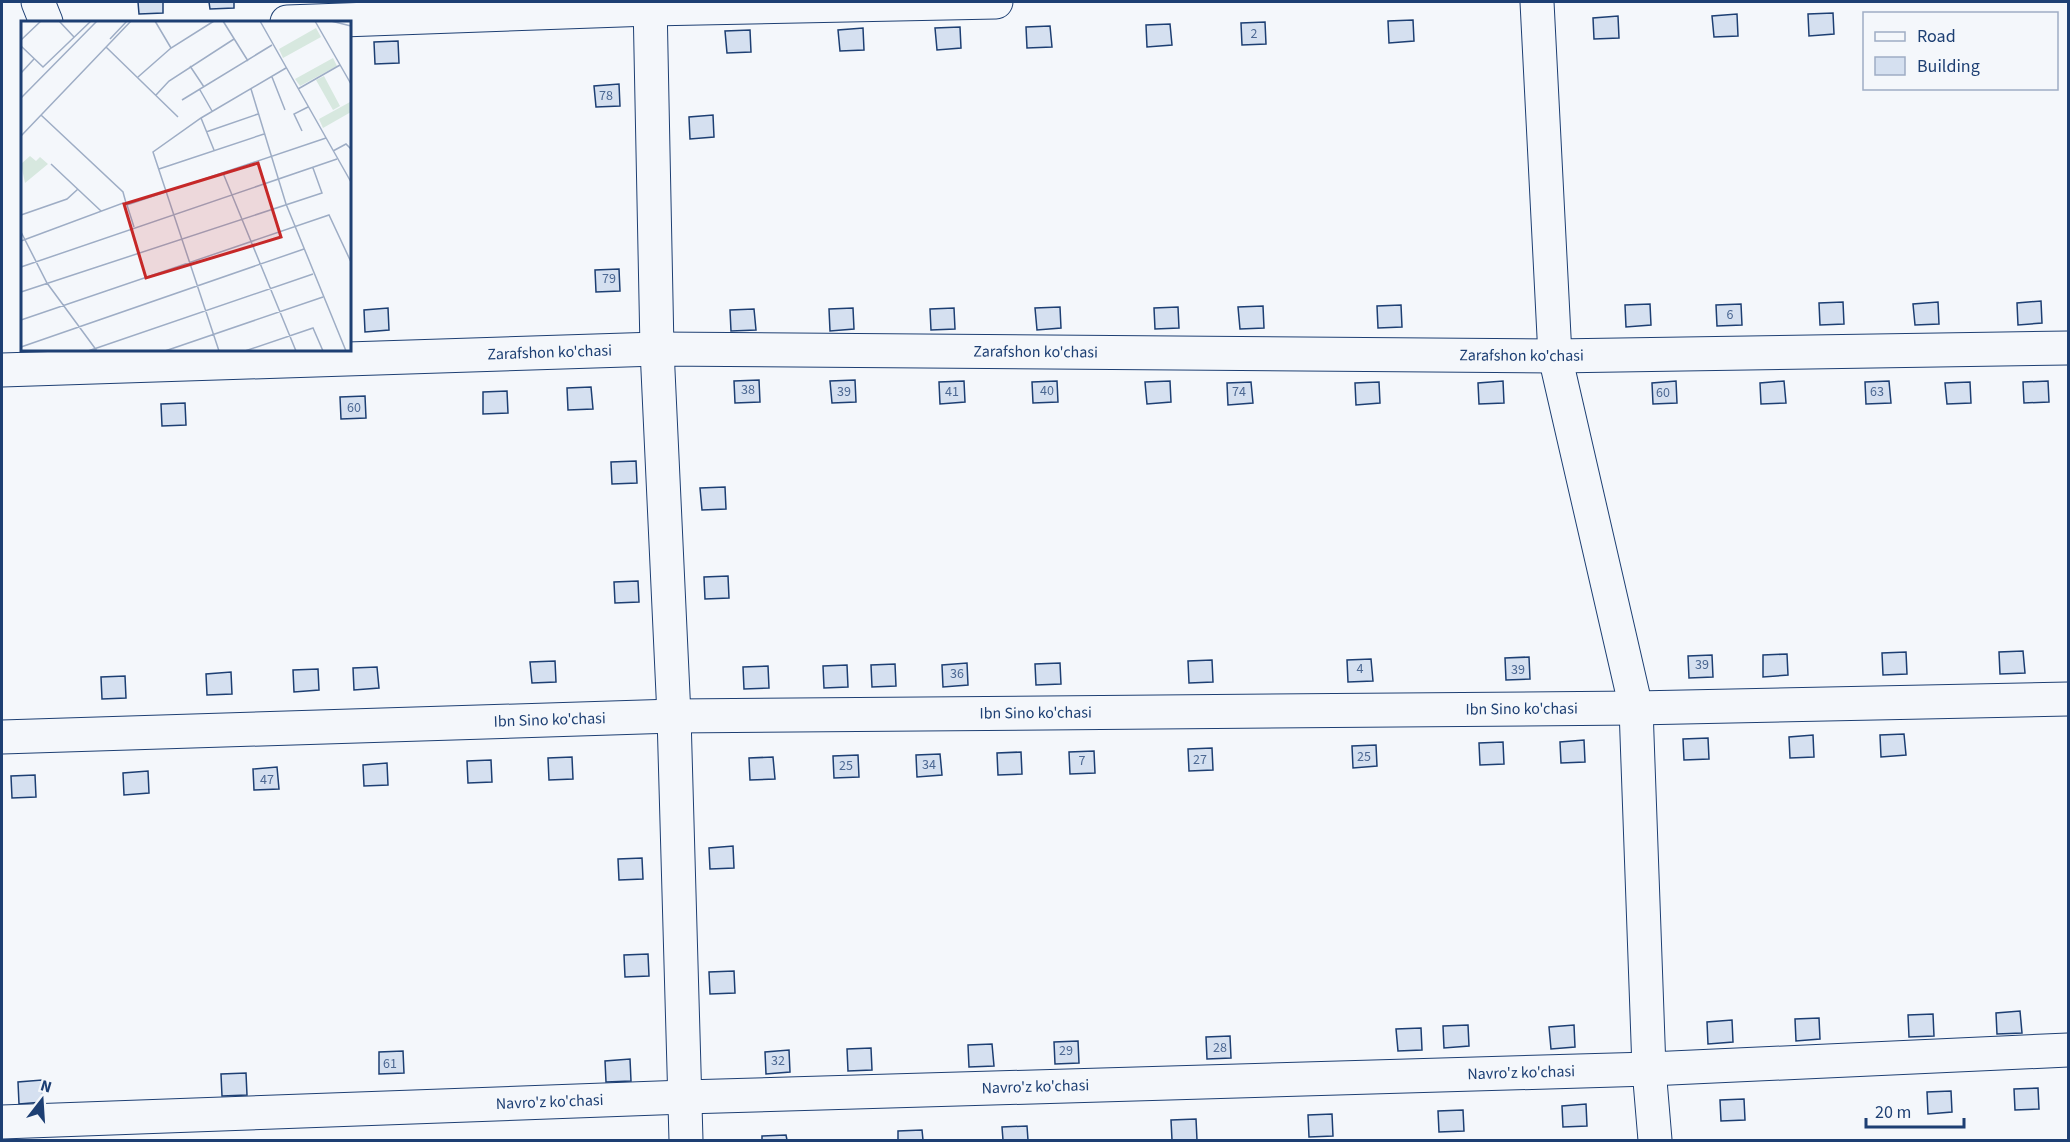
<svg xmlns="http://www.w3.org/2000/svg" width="2070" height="1142" font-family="'Source Sans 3',sans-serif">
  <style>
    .building { fill: #d5e0f0; stroke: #1d3f73; stroke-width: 1.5 }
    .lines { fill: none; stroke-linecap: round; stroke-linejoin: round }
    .minor-casing { stroke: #1d3f73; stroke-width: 35 }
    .minor { stroke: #f4f7fb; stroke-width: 33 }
    .labels { text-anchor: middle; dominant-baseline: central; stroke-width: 4.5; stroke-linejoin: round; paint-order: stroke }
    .number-label { font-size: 14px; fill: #4b6792 }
    .street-label { font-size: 16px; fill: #1d3f73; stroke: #f4f7fb }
    .inset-road { fill: none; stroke: #9eadc5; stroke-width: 1.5 }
    .view { fill: #c62828; fill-opacity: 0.15; stroke: #c62828; stroke-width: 3 }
    .inset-edge { fill: none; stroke: #1d3f73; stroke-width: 3 }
  </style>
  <rect width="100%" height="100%" fill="#f4f7fb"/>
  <!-- building -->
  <path class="building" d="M138,2H163V13L139,14Z
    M209,2H234V8L210,9Z
    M1833,13L1834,34L1809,36L1808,14Z
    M1737,14L1738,36L1714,37L1712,16Z
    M1618,16L1619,38L1594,39L1593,18Z
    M1413,20L1414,41L1389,43L1388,21Z
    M1265,22L1266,44L1242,45L1241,23Z
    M1170,24L1172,45L1147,47L1146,25Z
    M1050,26L1052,47L1027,48L1026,27Z
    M960,27L961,48L937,50L935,28Z
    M863,28L864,50L840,51L838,30Z
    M750,30L751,52L727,53L725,31Z
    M398,41L399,63L375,64L374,42Z
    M619,84L620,106L596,107L594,86Z
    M713,115L714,137L690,139L689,117Z
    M619,269L620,291L596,292L595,270Z
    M2041,301L2042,323L2018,325L2017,303Z
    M1843,302L1844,324L1820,325L1819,303Z
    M1938,302L1939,324L1915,325L1913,304Z
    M1650,304L1651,325L1626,327L1625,305Z
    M1741,304L1742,325L1717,326L1716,305Z
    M1401,305L1402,327L1378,328L1377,306Z
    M1263,306L1264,328L1240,329L1238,307Z
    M1060,307L1061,328L1037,330L1035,308Z
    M1178,307L1179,328L1155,329L1154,308Z
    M388,308L389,330L365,332L364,310Z
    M853,308L854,329L830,331L829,309Z
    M954,308L955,329L931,330L930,309Z
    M754,309L756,330L731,331L730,310Z
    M759,380L760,402L735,403L734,381Z
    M855,380L856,402L832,403L830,381Z
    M964,381L965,402L940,404L939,382Z
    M1057,381L1058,402L1033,403L1032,382Z
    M1170,381L1171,402L1147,404L1145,382Z
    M1503,381L1504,403L1479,404L1478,383Z
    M1676,381L1677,403L1653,404L1652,383Z
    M1784,381L1786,403L1761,404L1760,383Z
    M1889,381L1891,403L1866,404L1865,382Z
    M2048,381L2049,402L2024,403L2023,382Z
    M1251,382L1253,403L1228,405L1227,383Z
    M1379,382L1380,403L1356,405L1355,383Z
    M1970,382L1971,403L1947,404L1945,383Z
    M591,387L593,409L568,410L567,388Z
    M507,391L508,413L483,414V392Z
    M365,396L366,418L341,419L340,397Z
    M185,403L186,425L162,426L161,404Z
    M636,461L637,483L612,484L611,462Z
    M725,487L726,509L702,510L700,488Z
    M728,576L729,598L705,599L704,577Z
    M638,581L639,602L615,603L614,582Z
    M2023,651L2025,673L2000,674L1999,652Z
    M1906,652L1907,674L1883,675L1882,653Z
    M1787,654L1788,675L1763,677V655Z
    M1712,655L1713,677L1689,678L1688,656Z
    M1529,657L1530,679L1506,680L1505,658Z
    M1371,659L1373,681L1348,682L1347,660Z
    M1212,660L1213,682L1189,683L1188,661Z
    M555,661L556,682L532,683L530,662Z
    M967,663L968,685L943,687L942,665Z
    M1060,663L1061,684L1036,685L1035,664Z
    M895,664L896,686L872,687L871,665Z
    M847,665L848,687L824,688L823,666Z
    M768,666L769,688L744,689L743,667Z
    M377,667L379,688L354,690L353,668Z
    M318,669L319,690L294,692L293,670Z
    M231,672L232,694L207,695L206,674Z
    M125,676L126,698L102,699L101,677Z
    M1904,734L1906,755L1881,757L1880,735Z
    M1813,735L1814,757L1790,758L1789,737Z
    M1708,738L1709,759L1684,760L1683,739Z
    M1584,740L1585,762L1561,763L1560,742Z
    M1503,742L1504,764L1480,765L1479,743Z
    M1376,745L1377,766L1353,768L1352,746Z
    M1212,748L1213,770L1189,771L1188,749Z
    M1094,751L1095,773L1070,774L1069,752Z
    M1021,752L1022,774L998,775L997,753Z
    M940,754L942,775L917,777L916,755Z
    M858,755L859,777L834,778L833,756Z
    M572,757L573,779L549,780L548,758Z
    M773,757L775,779L750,780L749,758Z
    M491,760L492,782L468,783L467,761Z
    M387,763L388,785L364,786L363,765Z
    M277,767L279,789L254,790L253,769Z
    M148,771L149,793L124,795L123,773Z
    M35,775L36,797L12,798L11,776Z
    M733,846L734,868L710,869L709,848Z
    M642,858L643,879L619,880L618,859Z
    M648,954L649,976L625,977L624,955Z
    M734,971L735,993L710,994L709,972Z
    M2020,1011L2022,1033L1997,1034L1996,1013Z
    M1933,1014L1934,1036L1909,1037L1908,1015Z
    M1819,1018L1820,1039L1796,1041L1795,1019Z
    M1732,1020L1733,1042L1708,1044L1707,1022Z
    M1468,1025L1469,1046L1444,1048L1443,1026Z
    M1574,1025L1575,1047L1551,1049L1549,1027Z
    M1421,1028L1422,1050L1398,1051L1396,1029Z
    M1230,1036L1231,1058L1207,1059L1206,1037Z
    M1078,1041L1079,1063L1055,1064L1054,1042Z
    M992,1044L994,1066L969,1067L968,1045Z
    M871,1048L872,1070L848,1071L847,1049Z
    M789,1050L790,1072L766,1074L765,1052Z
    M403,1051L404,1073L379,1074V1052Z
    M630,1059L631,1081L606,1082L605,1061Z
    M246,1073L247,1095L222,1096L221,1074Z
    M42,1080L43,1102L19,1104L18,1082Z
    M2038,1088L2039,1109L2015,1110L2014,1089Z
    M1951,1091L1952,1112L1928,1114L1927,1092Z
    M1744,1099L1745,1120L1721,1121L1720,1100Z
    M1586,1104L1587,1126L1563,1127L1562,1106Z
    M1463,1110L1464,1131L1439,1132L1438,1111Z
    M1332,1114L1333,1136L1309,1137L1308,1115Z
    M1196,1119L1197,1140H1172L1171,1120Z
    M1027,1126L1028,1140H1003L1002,1127Z
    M922,1130L923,1140H898V1131Z
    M786,1135L787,1140H762V1136Z"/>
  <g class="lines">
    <defs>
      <g id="minor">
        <path d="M38,2L46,22"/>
        <path d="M650,2L657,349L674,716L686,1140"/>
        <path d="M1537,2L1555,356L1636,708L1649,1069L1655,1140"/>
        <path d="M287,22L650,9L996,2"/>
        <path id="s1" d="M2,370L657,349L1555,356L2068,348"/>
        <path id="s2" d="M2,737L674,716L1636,708L2068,699"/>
        <path id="s3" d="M2,1122L685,1097L1649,1069L2068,1050"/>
      </g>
    </defs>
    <!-- minor casing -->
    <use href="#minor" class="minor-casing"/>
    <!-- minor -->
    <use href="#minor" class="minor"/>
  </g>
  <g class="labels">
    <!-- number labels -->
    <g class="number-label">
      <text x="1254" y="34">2</text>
      <text x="606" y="96">78</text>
      <text x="609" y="279">79</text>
      <text x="1730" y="315">6</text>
      <text x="748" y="390">38</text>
      <text x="1047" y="391">40</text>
      <text x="844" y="392">39</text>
      <text x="952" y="392">41</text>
      <text x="1239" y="392">74</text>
      <text x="1877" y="392">63</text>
      <text x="1663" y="393">60</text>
      <text x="354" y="408">60</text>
      <text x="1702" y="665">39</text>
      <text x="1360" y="669">4</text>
      <text x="1518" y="670">39</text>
      <text x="957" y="674">36</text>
      <text x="1364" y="757">25</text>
      <text x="1200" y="760">27</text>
      <text x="1082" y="761">7</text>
      <text x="929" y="765">34</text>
      <text x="846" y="766">25</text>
      <text x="267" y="780">47</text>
      <text x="1220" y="1048">28</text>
      <text x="1066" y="1051">29</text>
      <text x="778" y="1061">32</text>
      <text x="390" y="1064">61</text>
    </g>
    <!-- street labels -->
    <g class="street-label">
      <text stroke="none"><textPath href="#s1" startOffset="1034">Zarafshon ko'chasi</textPath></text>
      <text stroke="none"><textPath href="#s1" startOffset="548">Zarafshon ko'chasi</textPath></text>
      <text stroke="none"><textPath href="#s1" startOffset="1520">Zarafshon ko'chasi</textPath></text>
      <text stroke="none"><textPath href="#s2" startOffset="1520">Ibn Sino ko'chasi</textPath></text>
      <text stroke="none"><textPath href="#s2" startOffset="1034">Ibn Sino ko'chasi</textPath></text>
      <text stroke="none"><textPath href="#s2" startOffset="548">Ibn Sino ko'chasi</textPath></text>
      <text stroke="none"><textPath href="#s3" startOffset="1520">Navro'z ko'chasi</textPath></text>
      <text stroke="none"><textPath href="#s3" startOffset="1034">Navro'z ko'chasi</textPath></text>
      <text stroke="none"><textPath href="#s3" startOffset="548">Navro'z ko'chasi</textPath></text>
    </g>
  </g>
  <!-- overview -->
  <g transform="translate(21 21)">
    <rect width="330" height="330" fill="#f4f7fb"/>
    <path d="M295,7L300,16L262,37L258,28ZM312,37L316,45L279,65L274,58ZM303,55L319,85L312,89L295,59ZM329,81L330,91L302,107L298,98ZM9,135L15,140L19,136L27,143L4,162L0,143Z" fill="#d7e8df"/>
    <path class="inset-road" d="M38,0L53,16M134,0L150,27M202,0L227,40M239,0L330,161M294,0L330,63M310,0L330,5M89,18L106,0M0,19L20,0M0,25L22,46L70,0M85,26L157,96M169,45L183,66M0,52L13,38M117,56L150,27L193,0M251,56L264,89M230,68L265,183L325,330M277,68L319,44M179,69L191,90M135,74L148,60L213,18M0,77L76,0M161,79L251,24M20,94L102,171L105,182M180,97L193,129M281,110L273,93L287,86M185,111L237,93M0,115L110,0M312,130L325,123L330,128M30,143L80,190M138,148L243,113M202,152L275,330M106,184L113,206M0,194L46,178L57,168M0,211L26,262L76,330M0,220L102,182L106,184L305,117M0,246L316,138M0,271L301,172L292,147M0,299L308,194L330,241M0,326L283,228M67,330L292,253M144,330L302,276M198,330L132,131L180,97L265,47M224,330L292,307L302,330"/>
    <path class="view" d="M237,142L260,216L125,257L103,183Z"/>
    <rect width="330" height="330" class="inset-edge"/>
  </g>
  <!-- border -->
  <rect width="2070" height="1142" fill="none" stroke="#1d3f73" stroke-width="6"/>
  <!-- legend -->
  <rect x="1863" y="12" width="195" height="78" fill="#f4f7fb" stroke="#9eadc5" stroke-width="1.5"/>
  <rect x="1875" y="32" width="30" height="9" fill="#f4f7fb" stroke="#9eadc5" stroke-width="1.5"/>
  <text x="1917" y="42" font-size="18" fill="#1d3f73">Road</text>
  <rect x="1875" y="57" width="30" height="18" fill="#d5e0f0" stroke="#9eadc5" stroke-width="1.5"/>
  <text x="1917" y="72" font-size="18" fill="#1d3f73">Building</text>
  <!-- north arrow -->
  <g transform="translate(42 1100) rotate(17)" stroke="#f4f7fb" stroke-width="4.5" paint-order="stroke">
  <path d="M0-4.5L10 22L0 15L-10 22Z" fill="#1d3f73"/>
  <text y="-9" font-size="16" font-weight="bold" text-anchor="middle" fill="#1d3f73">N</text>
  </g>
  <!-- scale -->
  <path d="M1866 1118v9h98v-9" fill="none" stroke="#1d3f73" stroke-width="3"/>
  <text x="1875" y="1118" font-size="18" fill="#1d3f73" stroke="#f4f7fb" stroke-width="4.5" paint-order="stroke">20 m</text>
</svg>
